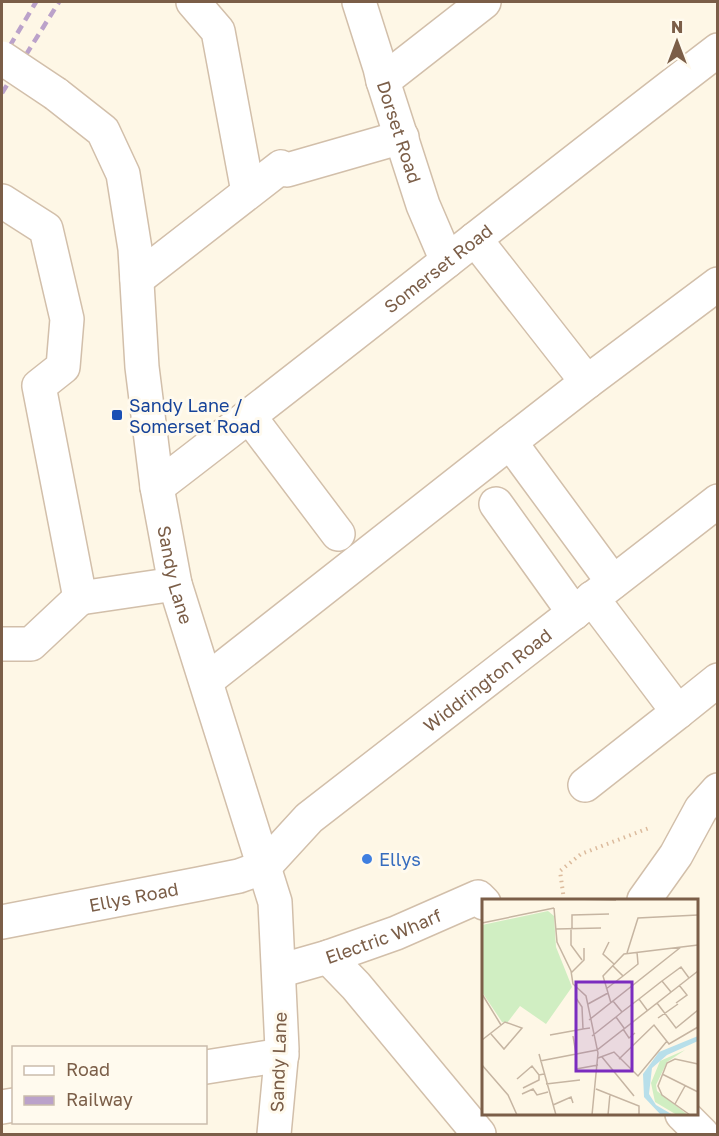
<svg xmlns="http://www.w3.org/2000/svg" width="719" height="1136" font-family="'Golos Text',sans-serif">
  <style>
    .lines { fill: none; stroke-linecap: round; stroke-linejoin: round }
    .minor-casing { stroke: #d2bfaa; stroke-width: 36 }
    .path { stroke: #dcbb9d; stroke-width: 4; stroke-dasharray: 1.5 4.5; stroke-linecap: butt }
    .minor { stroke: #fff; stroke-width: 33 }
    .rail { stroke: #bba2ca; stroke-width: 4.5; stroke-dasharray: 9 6; stroke-linecap: butt }
    .minor-bridge-casing { stroke: #d2bfaa; stroke-width: 36; stroke-linecap: butt }
    .minor-bridge { stroke: #fff; stroke-width: 33 }
    .transit-dot { fill: #1a4fb4; stroke: #fffaee; stroke-width: 2 }
    .shop-dot { fill: #3f7fe0; stroke: #fffaee; stroke-width: 2 }
    .labels { text-anchor: middle; dominant-baseline: central; stroke-width: 6; stroke-linejoin: round; paint-order: stroke }
    .street-label { font-size: 18px; fill: #7b5e48; stroke: #fffaee }
    .transit-label { font-size: 18px; fill: #164399; stroke: #fffaee; text-anchor: start }
    .shop-label { font-size: 18px; fill: #366cbe; stroke: #fffaee; text-anchor: start }
    .inset-road { fill: none; stroke: #c6b5a2; stroke-width: 1.5 }
    .view { fill: #7b2cbf; fill-opacity: 0.15; stroke: #7b2cbf; stroke-width: 3 }
    .inset-edge { fill: none; stroke: #7b5e48; stroke-width: 3 }
  </style>
  <rect width="100%" height="100%" fill="#fef7e6"/>
  <g class="lines">
    <defs>
      <g id="minor">
        <path d="M193,2L218,31L248,192"/>
        <path id="s1" d="M359,2L380,68L383,81L423,205L447,261"/>
        <path d="M383,81L484,2"/>
        <path id="s2" d="M56,94L103,131L123,174L135,249L142,367L157,487L175,584L275,902L282,1049L274,1134"/>
        <path d="M2,201L46,229L67,319L63,367L39,386L80,598L175,584"/>
        <path d="M475,239L587,382L510,442"/>
        <path d="M137,279L281,167L287,170L402,137"/>
        <path d="M587,382L718,284"/>
        <path d="M249,416L338,534"/>
        <path id="s3" d="M157,487C345,343 530,194 718,50"/>
        <path d="M496,504L574,613"/>
        <path d="M592,598L678,712L718,680"/>
        <path d="M2,644H31L80,598"/>
        <path d="M206,681L510,442L613,582"/>
        <path d="M585,785L678,712"/>
        <path d="M644,900L676,855L701,809L718,790"/>
        <path id="s4" d="M2,922L199,884L239,876L264,867L309,818L718,501"/>
        <path d="M328,957L356,986L479,1134"/>
        <path id="s5" d="M279,971L328,957L396,933L478,897L484,903"/>
        <path d="M206,1067L282,1055"/>
        <path d="M2,1107L14,1105"/>
        <path d="M682,1114L702,1134"/>
      </g>
    </defs>
    <!-- minor casing -->
    <use href="#minor" class="minor-casing"/>
    <!-- path -->
    <path class="path" d="M564,900L560,871L581,854L649,828"/>
    <!-- minor -->
    <use href="#minor" class="minor"/>
    <!-- rail -->
    <path class="rail" d="M2,59L36,2
      M2,93L59,2"/>
    <defs>
      <path id="minor-bridge" d="M2,58L56,94"/>
    </defs>
    <!-- minor-bridge casing -->
    <use href="#minor-bridge" class="minor-bridge-casing"/>
    <!-- minor-bridge -->
    <use href="#minor-bridge" class="minor-bridge"/>
  </g>
  <!-- markers -->
  <rect class="transit-dot" x="111" y="409" width="12" height="12" rx="3"/>
  <circle class="shop-dot" cx="367" cy="859" r="6"/>
  <g class="labels">
    <!-- street labels -->
    <g class="street-label">
      <text stroke="none"><textPath href="#s1" startOffset="136">Dorset Road</textPath></text>
      <text stroke="none"><textPath href="#s3" startOffset="356">Somerset Road</textPath></text>
      <text stroke="none"><textPath href="#s2" startOffset="512">Sandy Lane</textPath></text>
      <text stroke="none"><textPath href="#s4" startOffset="560">Widdrington Road</textPath></text>
      <text stroke="none"><textPath href="#s4" startOffset="134">Ellys Road</textPath></text>
      <text stroke="none"><textPath href="#s5" startOffset="110">Electric Wharf</textPath></text>
      <text transform="translate(278 1062) rotate(-88)">Sandy Lane</text>
    </g>
    <!-- transit labels -->
    <g class="transit-label">
      <text x="129" y="405">Sandy Lane /<tspan x="129" dy="21">Somerset Road</tspan></text>
    </g>
    <!-- shop labels -->
    <g class="shop-label">
      <text x="379" y="859">Ellys</text>
    </g>
  </g>
  <!-- overview -->
  <g transform="translate(482 899)">
    <rect width="216" height="216" fill="#fef7e6"/>
    <path d="M66,12L72,17L74,48L90,88L64,125L38,107L25,124L20,123L0,93V26ZM203,151L185,163L174,186L175,192L206,216H195L173,203L169,184L178,162Z" fill="#d0eec2"/>
    <path d="M216,137V142L185,156L170,169L167,195L174,206L191,216H179L162,198L161,175L177,153Z" fill="#b8dfea"/>
    <path class="inset-road" d="M91,0L134,1M72,9L75,43L89,72L91,85L104,97L116,154L110,216M0,24L72,9M89,29V46L100,61M90,29V16L127,15M74,30L119,29M127,43L121,55L132,65M145,54L156,19L216,16M89,74L102,61V49M141,77L156,65L155,53M180,82L199,68L207,79M124,90L141,77L131,67M0,95L19,126M94,99L100,108L101,130L108,129M157,100L180,82L189,93M131,102L140,113L134,118M129,104L121,77L142,55L216,46M175,104L194,129L216,111M194,104L205,96L197,86M106,105L126,94M140,113L157,100L165,111M176,119L196,105M107,121L199,48M141,130L147,139L153,134M68,136L101,130M91,137L94,155M110,137L134,118L142,129M0,141L23,123L40,129L22,150L9,135M57,155L74,216M120,158L152,197M116,159L132,153L156,177L185,142M137,160L172,126L187,145L216,128M58,162L115,151L216,72M0,166L26,196L35,216M94,170L116,166M180,175L216,193M35,180L50,167L57,176L62,175M64,185L98,181M41,189L57,181V176M114,190L157,207V216M40,195L51,190L55,196L66,193M193,205L203,187M71,206L89,198L91,204M126,216L128,195M208,216L180,196L176,187L185,164L193,160L216,165"/>
    <path class="view" d="M94,83H150V172H94Z"/>
    <rect width="216" height="216" class="inset-edge"/>
  </g>
  <!-- border -->
  <rect width="719" height="1136" fill="none" stroke="#7b5e48" stroke-width="6"/>
  <!-- legend -->
  <rect x="12" y="1046" width="195" height="78" fill="#fffaee" stroke="#cabcac" stroke-width="1.5"/>
  <rect x="24" y="1066" width="30" height="9" fill="#ffffff" stroke="#cabcac" stroke-width="1.5"/>
  <text x="66" y="1076" font-size="18" fill="#7b5e48">Road</text>
  <rect x="24" y="1096" width="30" height="9" fill="#bba2ca" stroke="#cabcac" stroke-width="1.5"/>
  <text x="66" y="1106" font-size="18" fill="#7b5e48">Railway</text>
  <!-- north arrow -->
  <g transform="translate(677 42)" stroke="#fffaee" stroke-width="4.5" paint-order="stroke">
  <path d="M0-4.5L10 22L0 15L-10 22Z" fill="#7b5e48"/>
  <text y="-9" font-size="16" font-weight="bold" text-anchor="middle" fill="#7b5e48">N</text>
  </g>
</svg>
